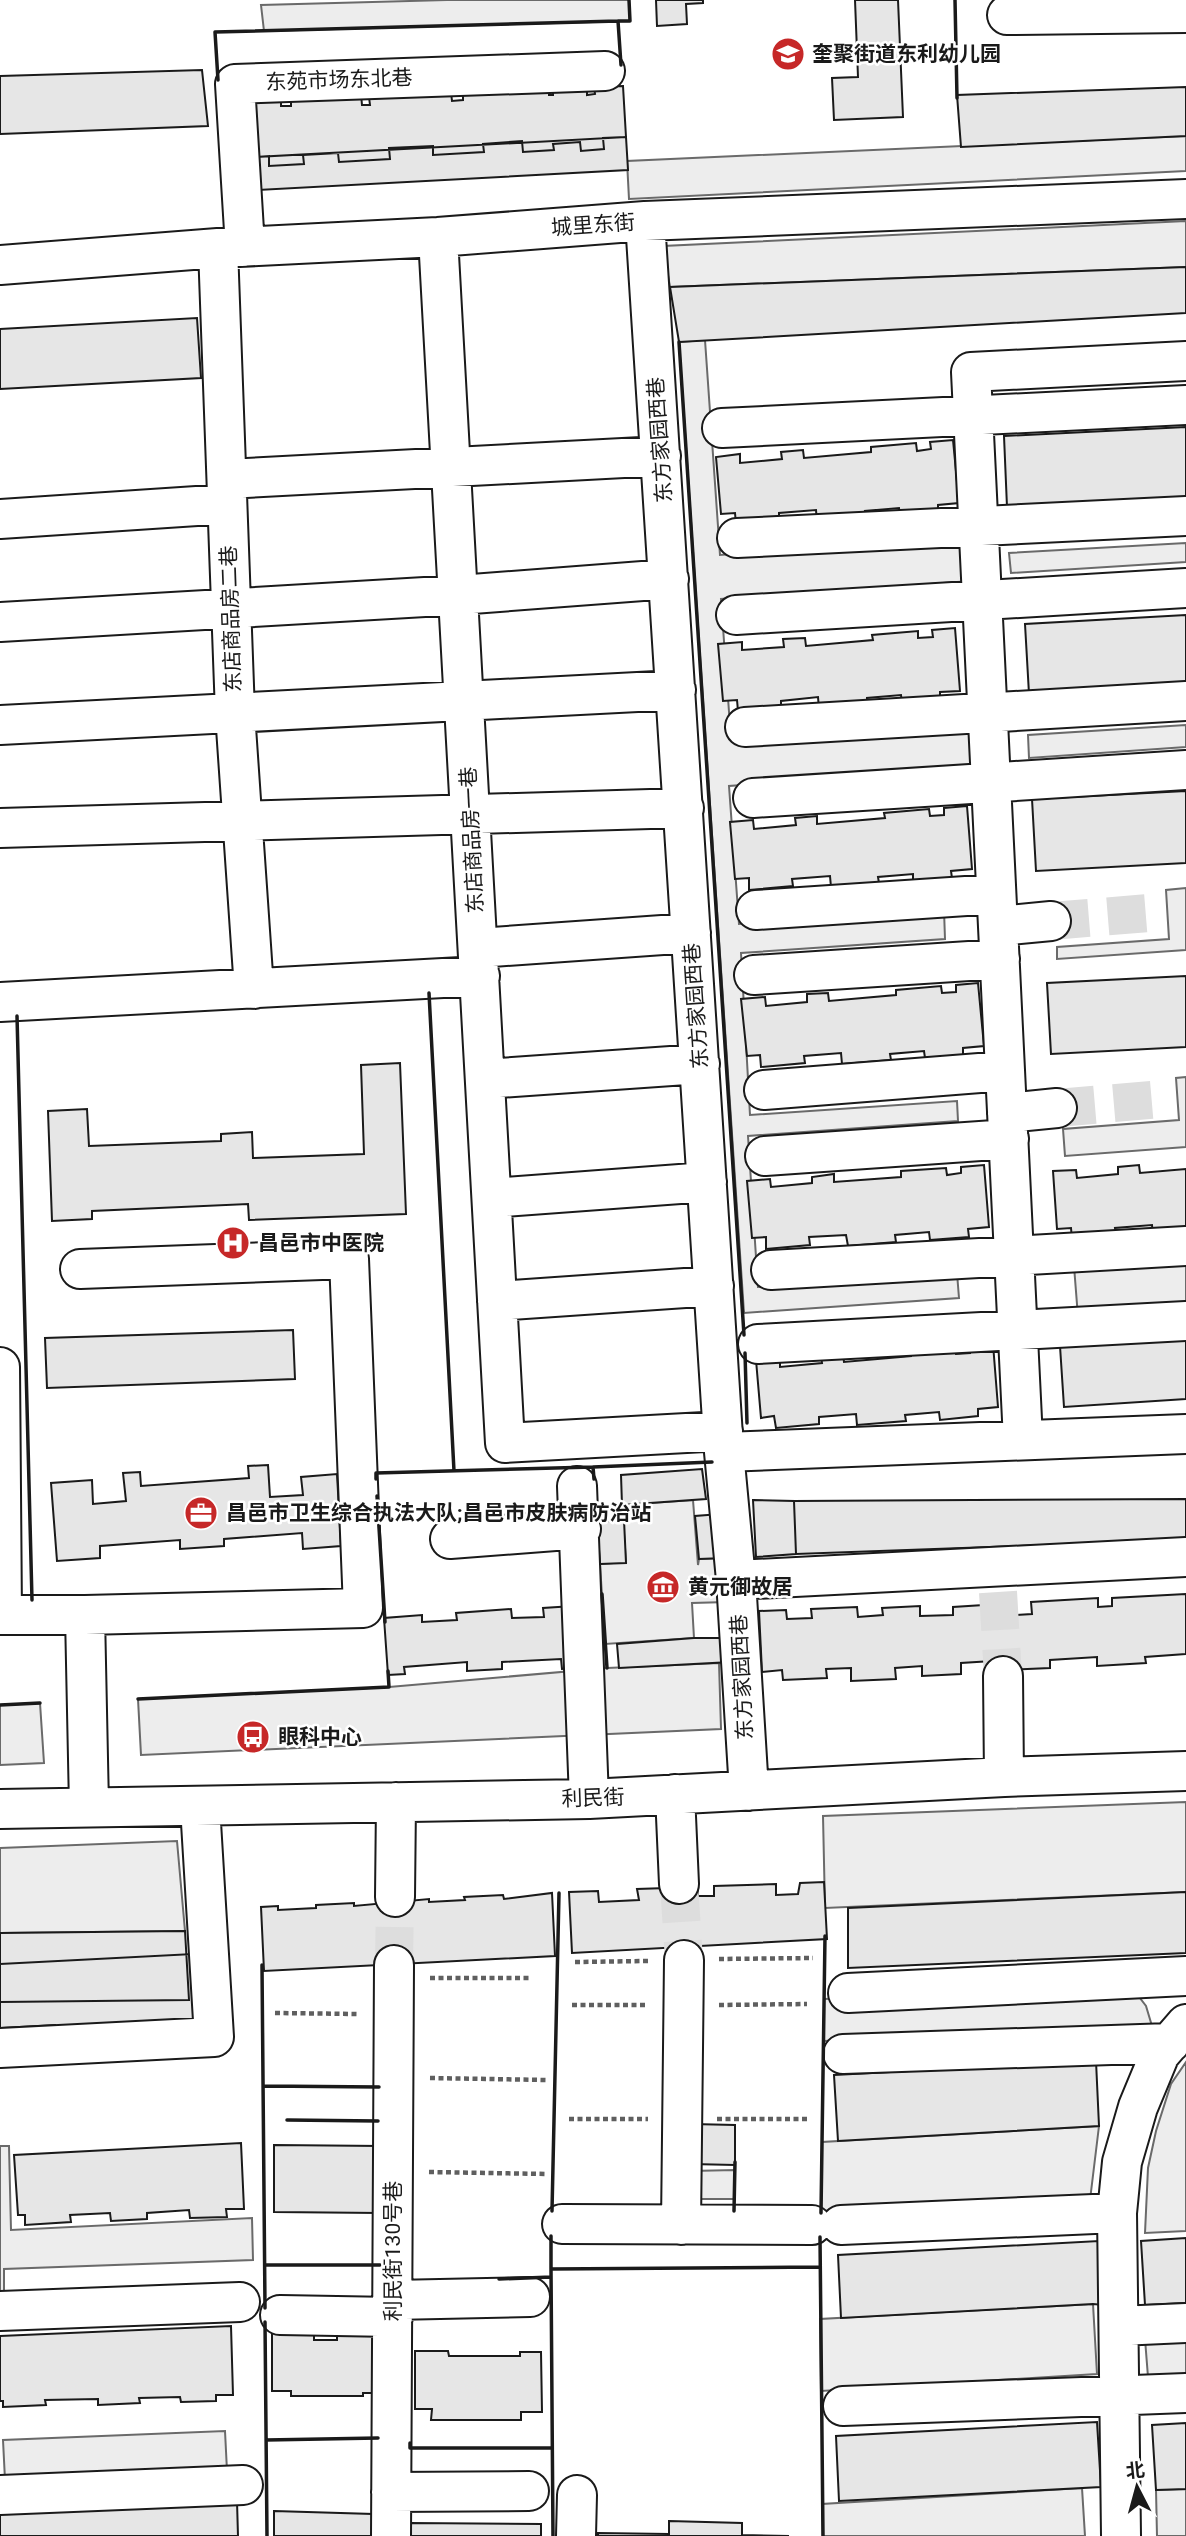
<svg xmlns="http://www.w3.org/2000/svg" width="1186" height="2536" font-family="Roboto,'Noto Sans SC',sans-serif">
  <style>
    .built { fill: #ededed; stroke: #6a6a6a; stroke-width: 2 }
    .building { fill: #e6e6e6; stroke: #1a1a1a; stroke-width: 2 }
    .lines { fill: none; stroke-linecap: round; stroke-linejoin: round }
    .minor-tunnel { stroke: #ddd; stroke-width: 38; stroke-dasharray: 38 19; stroke-linecap: butt }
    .minor-casing { stroke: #1a1a1a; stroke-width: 42 }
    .path { stroke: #5f5f5f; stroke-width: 4.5; stroke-dasharray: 5 3.5; stroke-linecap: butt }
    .minor { stroke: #fff; stroke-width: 38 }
    .wall { stroke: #1a1a1a; stroke-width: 3.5 }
    .labels { text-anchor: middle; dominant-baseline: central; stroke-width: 5; stroke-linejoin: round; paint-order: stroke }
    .poi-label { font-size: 21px; font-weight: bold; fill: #1a1a1a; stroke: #fff; text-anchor: start }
    .street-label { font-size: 21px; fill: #1a1a1a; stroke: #fff }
  </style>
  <rect width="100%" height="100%" fill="#fff"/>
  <!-- built -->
  <path class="built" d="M447,0H629L630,21L264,31L261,5Z
    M1186,136V171L629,199L627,161Z
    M1186,221V267L670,287L663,246Z
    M705,340L720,555L968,538L971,581L721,599L731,740L979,723L982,768L729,786L739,924L944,910L945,939L741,953L750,1115L957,1101L958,1121L748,1136L758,1287L957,1273L959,1298L744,1313L679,342Z
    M1186,543V562L1011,573L1009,553Z
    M1186,725V747L1029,758L1028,735Z
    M1186,888V950L1057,959V947L1169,939L1166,890Z
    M1186,1077V1147L1065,1156L1063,1129L1179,1120L1176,1078Z
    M1186,1258V1310L1078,1317L1074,1266Z
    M693,1500L698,1565L699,1559L724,1558L727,1602L692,1603L694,1638L605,1644L600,1564L626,1562L622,1505Z
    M719,1663L721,1729L141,1755L138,1699L389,1687L607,1668Z
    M40,1703L44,1763L0,1765V1705Z
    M1186,1802V1892L825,1908L823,1816Z
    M177,1841L185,1931L0,1933V1848Z
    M1133,1989L1146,2006L1152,2026L824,2041V1999Z
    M1186,2062V2231L1145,2233L1148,2168L1156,2131L1171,2084Z
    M1099,2126L1090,2200L821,2211L822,2142Z
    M0,2146H9L11,2230L252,2218L253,2260L4,2269V2291H0Z
    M735,2170L734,2199H691V2171Z
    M1093,2304L1097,2374L821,2391L820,2319Z
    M1186,2336V2374L1148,2377L1145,2339Z
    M225,2431L227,2471L5,2480L3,2440Z
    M1082,2488L1085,2536H823L822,2504Z
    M1186,2489V2536H1157L1156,2490Z"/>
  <!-- building -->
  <path class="building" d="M656,0H703V3L686,4L687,24L657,26Z
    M855,0H898L903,117L834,120L832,78L858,77Z
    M202,70L208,126L0,134V76Z
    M587,84V95L595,94L594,87L623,86L626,137L603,138L604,149L581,151L580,142L553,144L554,150L523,152L522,141L483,144L484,152L433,155V146L389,148L390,159L339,162L338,153L303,155L304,164L269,166V156L256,157L253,99L281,97V106H291V98L361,94L362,105H370L369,97L451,92L452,101L463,100V94L549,88V95H553V87Z
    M1186,87V136L961,147L957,95Z
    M626,137L628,170L258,190L256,157Z
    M1186,267V313L679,342L670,287Z
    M197,318L201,378L0,389V329Z
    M1186,427V498L1007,507L1004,436Z
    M953,440L959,503L938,505V512L900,516L899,508L865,511L866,518L817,522L816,510L779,513V521L736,524L735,513L721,514L716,457L740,454V463L782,459L781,452L803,450L804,458L871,452V447L916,443L917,451L931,449L930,442Z
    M1186,615V686L1029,694L1025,624Z
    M955,628L960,691L940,692V700L902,703L901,695L867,698V705L819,709L818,697L781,701V708L738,711L737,700L723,701L718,644L742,642V650L784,647L783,639L805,638L806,646L873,640L872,635L918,631V638L933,637L932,630Z
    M1186,791V863L1036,871L1032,799Z
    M967,806L972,869L951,871L952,878L913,882V874L878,877L879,883L831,887L830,876L792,879L793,886L749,890V878L735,879L730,822L753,820L754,829L796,825L795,818L817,816V824L885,818L884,813L929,809L930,816L944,815V808Z
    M1186,976V1047L1051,1054L1047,983Z
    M978,983L984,1046L963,1048V1055L925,1058L924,1051L890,1054L891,1060L842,1064L841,1053L804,1056L805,1063L761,1067L760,1055L747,1056L741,999L765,997L766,1006L807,1002V994L828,993L829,1001L896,995V990L941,986L942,993L956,992V985Z
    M400,1063L406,1214L249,1220L248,1204L92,1211V1219L52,1221L48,1111L87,1109L89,1146L221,1141V1134L252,1132L253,1158L364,1154L361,1065Z
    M984,1165L989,1227L968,1229L969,1237L930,1240L929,1232L895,1235L896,1242L848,1246L846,1235L809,1237L810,1245L766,1249V1237L752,1238L747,1181L770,1179L771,1187L812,1183V1177L834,1174V1182L901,1177V1171L946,1168L947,1175L961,1173V1167Z
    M1139,1165L1140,1173L1186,1169V1234L1153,1237L1152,1225L1115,1228L1116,1235L1072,1239L1071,1228L1057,1229L1053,1171L1076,1170L1077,1178L1118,1174V1167Z
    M293,1330L295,1379L47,1388L45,1338Z
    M1186,1337V1399L1064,1407L1060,1346Z
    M993,1344L998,1407L978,1409V1416L940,1420L939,1412L905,1415L906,1421L857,1425L856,1414L819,1417V1424L776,1428L774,1416L761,1418L756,1360L780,1358V1367L822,1363L821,1356L843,1354L844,1362L911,1356V1351L955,1347L956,1354L970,1353V1346Z
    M268,1465L270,1497L303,1495L301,1477L337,1474L341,1546L303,1549L302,1533L224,1539V1546L180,1549V1540L100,1546V1558L57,1561L51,1483L92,1480L93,1504L126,1501L123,1473L140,1472L141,1486L249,1478L248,1466Z
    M702,1469L706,1499L622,1505L621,1475Z
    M1186,1499V1540L796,1554L794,1501Z
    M753,1500L794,1501L796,1554L756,1557Z
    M720,1514L724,1558L699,1559L695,1516Z
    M624,1520L626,1563L600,1564L597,1522Z
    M1186,1594V1654L1145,1657L1146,1663L1097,1666V1657L1050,1660V1668L1008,1670V1660L961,1663V1674L922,1676V1666L895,1668L896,1679L851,1681V1668L826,1669L827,1678L783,1680L782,1670L762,1672L759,1611L786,1610L787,1619L812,1618L811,1609L857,1607L858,1617L883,1615L882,1608L920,1606V1616L953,1615V1607L1015,1603L1016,1615L1032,1614L1031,1602L1098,1598V1607L1112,1606V1598Z
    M573,1606L577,1668L562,1669L561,1659L502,1662V1669L467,1671V1662L404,1667L405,1674L388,1675L384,1618L422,1615V1622L457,1620L456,1613L511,1609L512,1618L544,1617L543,1608Z
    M694,1638H729L731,1662L619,1668L617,1644Z
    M824,1882L827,1939L572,1953L569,1892L598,1891L599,1902L639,1900L637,1889L698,1887V1896H714V1886L776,1884V1895L798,1894L800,1883Z
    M1186,1892V1953L848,1968V1908Z
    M552,1893L555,1956L264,1971L261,1907L278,1906V1910L316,1908V1905L354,1903V1906L429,1899V1902L465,1900L464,1897L503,1895L504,1899Z
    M185,1931L189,2000L0,2002V1933Z
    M193,1954L198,2034L56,2032L55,2025L2,2028L3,2032H0V1964Z
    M1096,2061L1099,2126L838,2141L834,2075Z
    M692,2124L735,2125V2165L691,2164Z
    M241,2143L244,2209H226L227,2217L190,2218L189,2210L147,2213V2219L111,2221L110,2213L70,2215L71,2222L25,2225V2215H18L14,2155Z
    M274,2145L381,2146L380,2213L274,2212Z
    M1186,2238V2303L1145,2305L1141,2241Z
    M1099,2241L1103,2305L1093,2304L841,2318L838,2255Z
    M231,2326L233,2395H216V2401L181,2402L180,2397L139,2398L140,2403L98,2405V2399L45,2400L46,2405L3,2407V2401H0V2336Z
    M272,2332H314V2340H337V2333H380V2393H363V2396H291V2391H272Z
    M415,2351H448L449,2356H520V2352H541L542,2412H521V2420H431L432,2409H415Z
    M1097,2422L1101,2487L839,2501L836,2436Z
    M1186,2423V2489L1156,2490L1152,2425Z
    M237,2501L238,2536H0V2512Z
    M274,2511L373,2514L372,2536H274Z
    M669,2521L742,2523V2535L789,2536H598V2533L669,2534Z
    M409,2523L541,2524V2536H409Z"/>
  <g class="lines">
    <!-- minor-tunnel -->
    <path class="minor-tunnel" d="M1051,921L1149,913
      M1057,1108L1161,1099
      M998,1592L1003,1676
      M679,1884L684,1960
      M394,1965L395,1897"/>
    <defs>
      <path id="minor" d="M1007,15L1186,13
        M645,221L724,1452L736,1580L749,1791
        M438,237L505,1443L723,1431
        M245,247L235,84L605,71
        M218,248L235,713L254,989
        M0,265L218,248L438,237L645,221L1186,199
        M722,428L1186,405
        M227,479L661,456
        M0,519L227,504
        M737,538L1186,516
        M736,615L1186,588
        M0,622L459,595L669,579
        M0,725L676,690
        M745,727L1186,701
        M753,798L1186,770
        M0,828L684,808
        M756,910L996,894
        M998,926L1051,921
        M478,948L691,933
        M754,975L1000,959
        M0,1002L480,976
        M485,1079L700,1064
        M764,1090L1005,1071
        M1007,1113L1057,1108
        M765,1156L1009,1139
        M492,1198L707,1182
        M80,1269L349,1259L363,1608L85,1615L89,1806
        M771,1270L1186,1246
        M497,1301L714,1286
        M758,1344L1186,1321
        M0,1367L2,1615H85
        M1023,1440L971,372L1186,361
        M724,1452L1186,1434
        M577,1486L589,1799
        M450,1539L581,1529
        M736,1580L1186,1557
        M1003,1676L1004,1777
        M675,1794L679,1884
        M0,1809L589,1799L1004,1777L1186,1771
        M395,1897L396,1802
        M848,1993L1186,1976
        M0,2048L214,2037L200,1806
        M843,2054L1170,2043
        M562,2224L812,2225
        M681,2225L684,1960
        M841,2225L1117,2213
        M393,2300L530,2297
        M0,2311L240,2302
        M280,2315L393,2317
        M1119,2326L1186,2323
        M843,2406L1186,2393
        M391,2492L529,2491
        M0,2495L243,2485
        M391,2536L394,1965
        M576,2536L577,2495
        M1121,2536L1117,2213L1122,2162L1138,2107L1160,2054L1186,2024"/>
    </defs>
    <!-- minor casing -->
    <use href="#minor" class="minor-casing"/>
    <!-- path -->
    <path class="path" d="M719,1959L813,1958
      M575,1962L648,1961
      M430,1978H529
      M572,2005H648
      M719,2005L807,2004
      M275,2013L358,2014
      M430,2078L547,2080
      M569,2119H648
      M717,2119H809
      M429,2172L547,2174"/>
    <!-- minor -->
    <use href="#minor" class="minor"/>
    <!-- wall -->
    <path class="wall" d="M955,0L957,98
      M621,65L618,21H630L629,0
      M218,80L215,32L618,21
      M679,342L744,1335
      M429,993L454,1471
      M17,1016L32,1600
      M745,1353L747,1423
      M593,1467L712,1462
      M376,1479V1473L593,1467L594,1479
      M377,1496L385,1622
      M602,1594L607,1668
      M138,1699L389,1687L388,1671
      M0,1705L40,1703
      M262,1965L265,2308
      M263,2086L379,2087
      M287,2120L378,2121
      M552,2211L559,1893
      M734,2211L735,2162
      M821,2213L825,1936
      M820,2237L823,2536
      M265,2265H380
      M551,2269V2236
      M499,2279L551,2277
      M265,2322L267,2536
      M266,2440L378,2438
      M410,2443V2448H552
      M553,2536L551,2269L819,2267"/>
  </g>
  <!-- icons -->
  <defs>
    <symbol id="school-disc" viewBox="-11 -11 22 22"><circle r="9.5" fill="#c62828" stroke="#fff"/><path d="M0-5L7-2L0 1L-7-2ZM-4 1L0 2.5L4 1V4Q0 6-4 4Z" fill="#fff"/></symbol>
    <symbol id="hospital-disc" viewBox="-11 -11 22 22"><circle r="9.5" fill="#c62828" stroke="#fff"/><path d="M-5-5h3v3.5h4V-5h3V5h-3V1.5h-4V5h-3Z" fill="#fff"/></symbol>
    <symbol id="office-disc" viewBox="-11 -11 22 22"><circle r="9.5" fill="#c62828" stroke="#fff"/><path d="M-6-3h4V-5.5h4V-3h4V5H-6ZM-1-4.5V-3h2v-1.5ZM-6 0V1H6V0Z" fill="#fff"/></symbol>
    <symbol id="museum-disc" viewBox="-11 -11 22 22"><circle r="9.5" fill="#c62828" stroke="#fff"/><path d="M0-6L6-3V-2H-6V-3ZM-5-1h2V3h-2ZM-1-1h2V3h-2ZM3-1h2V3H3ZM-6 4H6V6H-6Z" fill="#fff"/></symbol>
    <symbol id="bus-disc" viewBox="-11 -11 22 22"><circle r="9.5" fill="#c62828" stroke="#fff"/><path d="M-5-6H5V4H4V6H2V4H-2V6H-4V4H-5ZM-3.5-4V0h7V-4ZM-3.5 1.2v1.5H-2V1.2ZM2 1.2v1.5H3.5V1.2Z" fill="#fff"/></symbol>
  </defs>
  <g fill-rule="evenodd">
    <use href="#school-disc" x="769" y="35" width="38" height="38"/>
    <use href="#hospital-disc" x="214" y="1224" width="38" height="38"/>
    <use href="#office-disc" x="182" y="1494" width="38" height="38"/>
    <use href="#museum-disc" x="644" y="1568" width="38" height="38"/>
    <use href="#bus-disc" x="234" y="1718" width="38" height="38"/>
  </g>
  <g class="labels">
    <!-- poi labels -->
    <g class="poi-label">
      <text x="812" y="54">奎聚街道东利幼儿园</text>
      <text x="258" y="1243">昌邑市中医院</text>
      <text x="226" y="1513">昌邑市卫生综合执法大队;昌邑市皮肤病防治站</text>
      <text x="688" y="1587">黄元御故居</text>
      <text x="278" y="1737">眼科中心</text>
    </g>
    <!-- street labels -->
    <g class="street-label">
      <text transform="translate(339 80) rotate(-2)">东苑市场东北巷</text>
      <text transform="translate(593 225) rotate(-4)">城里东街</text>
      <text transform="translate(660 440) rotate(-94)">东方家园西巷</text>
      <text transform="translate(231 619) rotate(-92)">东店商品房二巷</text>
      <text transform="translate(472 840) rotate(-93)">东店商品房一巷</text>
      <text transform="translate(696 1006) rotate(-94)">东方家园西巷</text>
      <text transform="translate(742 1677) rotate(-93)">东方家园西巷</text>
      <text transform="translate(593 1798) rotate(-2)">利民街</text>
      <text transform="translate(393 2251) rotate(-90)">利民街130号巷</text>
    </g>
  </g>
  <!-- north arrow -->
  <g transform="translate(1137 2487) rotate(354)" stroke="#ffffff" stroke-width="5" paint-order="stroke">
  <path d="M0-5L12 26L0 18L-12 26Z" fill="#1a1a1a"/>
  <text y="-10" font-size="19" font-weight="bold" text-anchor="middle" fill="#1a1a1a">北</text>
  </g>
</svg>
